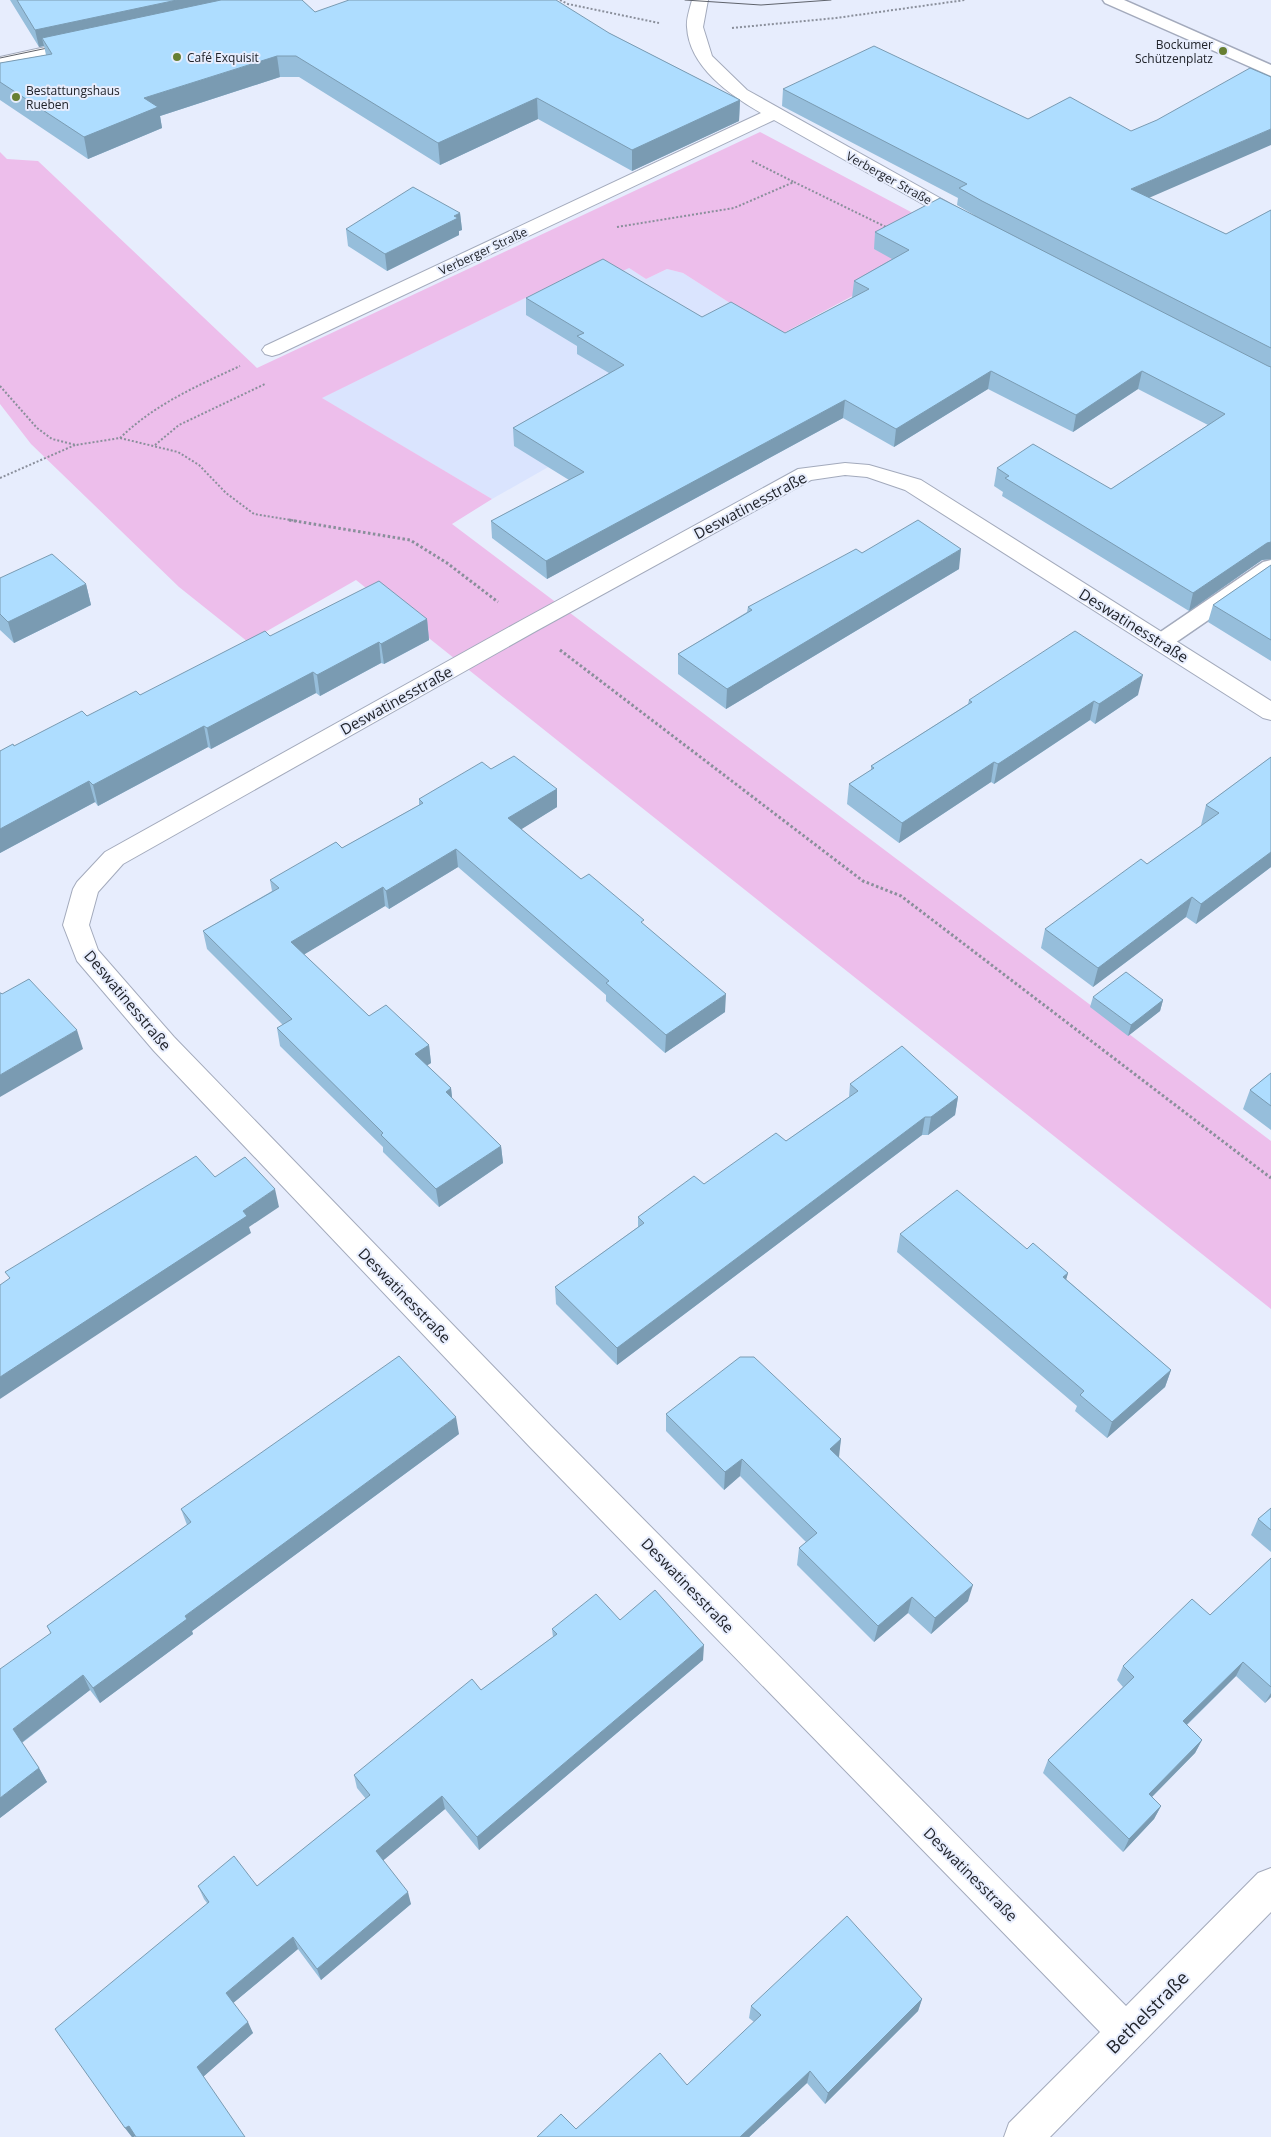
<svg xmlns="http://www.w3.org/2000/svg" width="1271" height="2137" font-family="'Open Sans',sans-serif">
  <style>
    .built { fill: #dae4fe }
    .green { fill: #edbeeb }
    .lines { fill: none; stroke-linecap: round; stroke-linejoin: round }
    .service-casing { stroke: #a3aabc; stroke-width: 3 }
    .minor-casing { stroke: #a3aabc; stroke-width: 2 }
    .tertiary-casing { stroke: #a3aabc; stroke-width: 2 }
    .path-far1 { stroke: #8a8f9b; stroke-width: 2; stroke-dasharray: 2 2; stroke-linecap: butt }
    .path { stroke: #8a8f9b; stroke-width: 3; stroke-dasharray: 2.5 2.5; stroke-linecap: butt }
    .service { fill: #fff; fill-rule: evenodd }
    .minor { fill: #fff; fill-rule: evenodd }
    .tertiary { fill: #fff; fill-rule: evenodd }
    .tram { stroke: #5f636c; stroke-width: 1 }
    .wall { fill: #96bedb }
    .shaded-wall { fill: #7a9bb2 }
    .building { fill: #aeddff; stroke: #7a9bb2 }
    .poi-dot { fill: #677f32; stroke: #e7edfd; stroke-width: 2 }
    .labels { text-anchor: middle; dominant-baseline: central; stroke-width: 4; stroke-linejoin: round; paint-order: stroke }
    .far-poi-label { font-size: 12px; fill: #21242b; stroke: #e7edfd; text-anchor: start }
    .far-street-label { font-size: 12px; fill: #21242b; stroke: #e7edfd }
    .street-label { font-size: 15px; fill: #21242b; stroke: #e7edfd }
    .near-street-label { font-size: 18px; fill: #21242b; stroke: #e7edfd }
  </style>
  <rect width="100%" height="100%" fill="#e7edfd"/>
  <!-- built -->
  <path class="built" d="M588,267L629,268L646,279L667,269L683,273L780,335L492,499L321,398Z"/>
  <!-- green -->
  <path class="green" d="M760,132L960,238L780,335L683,273L667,269L646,279L629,268L606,279L588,267L322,398L492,499L452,524L1271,1141V1309L356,580L248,642L179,587L31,444L0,404V152L7,159L38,161L257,368Z"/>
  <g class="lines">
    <defs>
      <path id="service" d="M1103,0H1124L1271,65V76L1105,3Z
        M1271,560V577L1169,647L1161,649L1153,647L1150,642L1153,637L1263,562Z"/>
      <path id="minor" d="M692,0H708L703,27L712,56L747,90L972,216L974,220L972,224L965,226L958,224L774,120L279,354L272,356L265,354L262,350L265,346L761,113C730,95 689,67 687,27C686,19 690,8 692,0Z
        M845,463L869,465L921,480L1271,701V720L1263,718L905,490L867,477L845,475L811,480L536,631L123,864L98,892L89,925L98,950L174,1037L551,1426L1126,2006L1258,1873L1271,1868V1912L1050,2137H1004L1009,2123L1100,2032L529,1446L154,1051L77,961L63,925L73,889L77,882L105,852L520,621L798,469Z"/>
      <path id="tertiary" d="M82,39L88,40L90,44L88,48L0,67V57Z"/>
    </defs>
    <!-- service casing -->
    <use href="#service" class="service-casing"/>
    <!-- minor casing -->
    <use href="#minor" class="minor-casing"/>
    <!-- tertiary casing -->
    <use href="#tertiary" class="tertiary-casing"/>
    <!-- path-far1 -->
    <path class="path-far1" d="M560,0L568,4L659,23
      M732,28L836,18L965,0
      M752,161L794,182
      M617,227L734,208L794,182L888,228
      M0,386L37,428L52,439L76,445L120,438L178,452L199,465L226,493L254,514L297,521
      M120,438C155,404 197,386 240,366
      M155,445L179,425L265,384
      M0,478L75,445"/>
    <!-- path -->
    <path class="path" d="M289,520L410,540L447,563L498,602
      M560,650L863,881L901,896L1271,1178"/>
    <!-- service -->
    <use href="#service" class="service"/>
    <!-- minor -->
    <use href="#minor" class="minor"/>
    <!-- tertiary -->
    <use href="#tertiary" class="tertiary"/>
    <!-- tram -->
    <path class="tram" d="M685,0L761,5L831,0
      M0,58L57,46"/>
  </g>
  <!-- wall -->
  <path class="wall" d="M10,0H302L315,12L609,33L740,100L739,121L632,171L538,119L440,165L299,77H280L160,116L162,128L88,159L0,100V63L46,55L44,46L39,47Z
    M783,89L1149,198L1226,234L1271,210V559L1262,560L1189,611L1002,496L1003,492L994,486L997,468L1111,489L1208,425L1138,389L1073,432L988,389L894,447L843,418L547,579L492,538L491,521L569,480L514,446L513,428L609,373L577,354V346L526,315V298L702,317L785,333L852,298L854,281L892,259L874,249L875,232L974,215L957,205L958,198L782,106Z
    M460,213L462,230L459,231V235L387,271L348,246L346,229Z
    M862,553L959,569L726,709L678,674V654L747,612L748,607Z
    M1271,565V661L1208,622L1213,605Z
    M0,578L86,584L91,605L14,643L0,630Z
    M427,619L429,640L384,664L381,663L320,696L316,693L211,749L208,747L98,806L95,802L0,853V751L14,746L140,695L270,636Z
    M1138,695L1095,724L1090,720L994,784L991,782L899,843L847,804L849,784L871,770V766L968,704L969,700Z
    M1271,757V867L1196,924L1186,917L1093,987L1041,948L1045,929L1147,864L1202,825H1201L1206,805Z
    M491,769L557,789V807L521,829L581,879L644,925L725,1012L665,1053L606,1001V995L458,867L389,909L385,906L304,954L369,1016L429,1045L431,1063L427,1065L451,1088L452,1098L501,1146L503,1163L439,1207L383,1152V1147L280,1046L277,1028L283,1025L207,949L203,931L272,891L270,880L342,848L419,805V799Z
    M1093,997L1163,1000L1160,1011L1128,1036L1090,1007Z
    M1271,1073V1130L1243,1109L1250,1090Z
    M850,1084L958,1097L955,1115L928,1135H922L617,1365L556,1304L555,1287L638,1227V1217L704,1184L786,1141L849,1097Z
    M900,1234L1027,1249L1068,1273L1066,1279L1171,1370L1165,1387L1107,1438L1075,1411L1077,1406L897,1252Z
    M666,1414L841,1439L838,1457L968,1601L931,1634L908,1613L874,1642L797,1565L799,1548L806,1542L740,1476L724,1490L666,1431Z
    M459,1434L192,1631L193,1634L100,1703L90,1690L22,1743L39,1768L47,1782L0,1818L51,1633L47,1626L187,1525L181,1509Z
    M1271,1508V1552L1251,1535L1258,1519Z
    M1271,1558V1697L1265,1703L1236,1676L1187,1725L1202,1740L1195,1753L1152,1797L1161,1806L1154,1819L1123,1852L1043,1773L1048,1760L1123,1687L1117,1680L1123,1666L1210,1615Z
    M620,1620L703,1660L479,1850L445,1809L383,1860L411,1904L321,1980L298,1949L233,2003L253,2033L134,2137H132L125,2128L207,1903L204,1899L198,1886H257L366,1799L357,1788L354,1775L481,1690L553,1637L552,1629Z
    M922,1999L918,2011L825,2104L807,2083L749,2137H537L576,2129L687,2085L754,2022L749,2018L751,2006Z"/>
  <!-- shaded-wall -->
  <path class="shaded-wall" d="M177,0H257L42,38L44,46L39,47L35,30Z
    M277,56L280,77L160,116L162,128L88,159L84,137L144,98Z
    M537,98L538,119L440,165L438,143Z
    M740,100L739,121L632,171V150Z
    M1271,129V145L1128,207L1131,189Z
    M460,213L462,230L459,231V235L387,271L385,254Z
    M991,371L988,389L894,447L896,429Z
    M1142,371L1138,389L1073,432L1076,415Z
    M845,400L843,418L547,579L546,561Z
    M1271,542V559L1262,560L1189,611L1193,593L1267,543Z
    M961,549L959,569L726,709L727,689Z
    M86,584L91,605L14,643L8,622Z
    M427,619L429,640L384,664L381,644Z
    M379,642L381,663L320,696L317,675Z
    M313,672L316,693L211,749L207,728Z
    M1143,675L1138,695L1095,724L1099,704Z
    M1094,701L1090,720L994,784L998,764Z
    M204,726L208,747L98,806L93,785Z
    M994,762L991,782L899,843L902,823Z
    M89,781L95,802L0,853V829Z
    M557,789V807L509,837L508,818Z
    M456,849L458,867L389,909L386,891Z
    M1271,852V867L1196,924L1201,904Z
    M383,887L385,906L295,960L291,942Z
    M1192,897L1186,917L1093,987L1098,968Z
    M726,994L725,1012L665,1053L666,1035Z
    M1163,1000L1160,1011L1128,1036L1131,1025Z
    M77,1030L83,1049L0,1097V1075Z
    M429,1045L431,1063L417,1072L415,1054Z
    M451,1088L453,1106L446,1092Z
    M958,1097L955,1115L928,1135L931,1117Z
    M925,1117L922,1135L617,1365V1348Z
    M501,1146L503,1163L439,1207L436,1189Z
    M275,1189L279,1207L249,1227L251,1233L0,1399V1377Z
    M1068,1273L1063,1290V1277Z
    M1171,1370L1165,1387L1107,1438L1112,1422Z
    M456,1417L459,1434L192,1631L193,1634L100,1703L93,1688L185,1616Z
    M841,1439L839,1457L827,1466L830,1449Z
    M742,1459L740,1476L724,1490L725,1472Z
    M973,1585L968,1601L931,1634L935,1618Z
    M912,1597L908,1613L874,1642L878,1626Z
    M704,1645L703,1660L479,1850L477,1837Z
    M1243,1662L1236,1676L1176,1735L1183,1721Z
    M83,1675L90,1690L21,1743L13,1729Z
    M1271,1693V1697L1265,1703Z
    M1202,1740L1195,1753L1142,1807L1149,1794Z
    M39,1768L47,1782L0,1818V1798Z
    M442,1796L445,1809L379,1864L376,1851Z
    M1161,1806L1154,1819L1123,1852L1129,1839Z
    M408,1892L411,1904L321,1980L317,1969Z
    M293,1937L298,1949L232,2004L226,1993Z
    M922,1999L918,2011L825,2104L828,2093Z
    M248,2022L253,2033L203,2077L197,2067Z
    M810,2071L807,2083L749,2137H740Z
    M129,2126L136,2135L134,2137H132L125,2128Z"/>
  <!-- building -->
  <path class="building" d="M17,0H177L35,30Z
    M221,0H302L315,12L349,0H556L609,33L740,100L632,150L537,98L438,143L296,56H277L144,98L158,107L84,137L0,82V63L52,54L42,38Z
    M874,46L1028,119L1070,97L1131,131L1157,120L1250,68L1271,77V129L1131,189L1226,234L1271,210V348L982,201L959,188L967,184L783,89Z
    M413,187L460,213L454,216L458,218L385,254L346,229Z
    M940,198L1268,366L1271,367V542L1267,543L1193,593L1005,478L1009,476L997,468L1033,444L1111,489L1225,414L1142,371L1076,415L991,371L896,429L845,400L546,561L491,521L584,472L513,428L624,365L577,336L584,333L526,298L603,259L702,317L731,302L785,333L869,289L854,281L909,250L875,232Z
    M918,520L961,549L727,689L678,654L752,610L748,607L856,549L862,553Z
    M52,554L86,584L8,622L0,614V578Z
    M1271,565V640L1213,605Z
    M379,581L427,619L381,644L379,642L317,675L313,672L207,728L204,726L93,785L89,781L0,829V751L13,744L14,746L82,711L87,716L136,691L140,695L265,631L270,636Z
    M1075,631L1143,675L1099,704L1094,701L998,764L994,762L902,823L849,784L874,768L871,766L972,702L969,700Z
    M514,756L557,789L508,818L581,879L589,874L644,920L641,922L726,994L666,1035L606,983L609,981L456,849L386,891L383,887L291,942L369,1016L386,1005L429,1045L415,1054L451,1088L446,1092L501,1146L436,1189L381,1135L383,1133L277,1028L292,1019L203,931L279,888L270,880L336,842L342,848L423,803L419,799L482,762L491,769Z
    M1271,757V852L1201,904L1192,897L1098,968L1045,929L1141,859L1147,864L1219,813L1206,805Z
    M1126,972L1163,1000L1131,1025L1093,997Z
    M29,979L77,1030L0,1075V993H1L2,994Z
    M902,1046L958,1097L931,1117H925L617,1348L555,1287L644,1223L638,1217L694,1176L704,1184L776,1133L786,1141L858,1091L850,1084Z
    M1271,1073V1106L1250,1090Z
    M196,1156L215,1177L245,1157L275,1189L243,1211L247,1216L0,1377V1285L10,1278L5,1272Z
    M957,1190L1027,1249L1033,1243L1068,1273L1063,1277L1171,1370L1112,1422L1080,1395L1084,1391L900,1234Z
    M399,1356L456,1417L185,1616L187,1619L93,1688L83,1675L13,1729L39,1768L0,1798V1669L51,1633L47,1626L191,1522L181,1509Z
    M740,1357H754L841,1439L830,1449L973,1585L935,1618L912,1597L878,1626L799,1548L817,1533L742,1459L725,1472L666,1414Z
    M1271,1508V1530L1258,1519Z
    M1271,1558V1687L1243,1662L1183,1721L1202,1740L1149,1794L1161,1806L1129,1839L1048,1760L1134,1677L1123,1666L1192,1599L1210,1615Z
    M655,1590L704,1645L477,1837L442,1796L376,1851L408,1892L317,1969L293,1937L226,1993L248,2022L197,2067L245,2137H136L129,2126L125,2128L55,2029L209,1902L198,1886L234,1856L257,1886L370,1795L354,1775L472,1679L481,1690L557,1634L552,1629L596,1594L620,1620Z
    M847,1916L922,1999L828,2093L810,2071L740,2137H537L561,2114L576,2129L660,2053L687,2085L761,2015L751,2006Z"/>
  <!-- markers -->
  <g class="poi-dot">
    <circle cx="1223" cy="51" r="5"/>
    <circle cx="177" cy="57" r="5"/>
    <circle cx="16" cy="97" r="5"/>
  </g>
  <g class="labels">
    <!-- far-poi labels -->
    <g class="far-poi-label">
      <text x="1213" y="44" text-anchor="end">Bockumer<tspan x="1213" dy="14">Schützenplatz</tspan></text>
      <text x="187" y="57">Café Exquisit</text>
      <text x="26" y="90">Bestattungshaus<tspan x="26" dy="14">Rueben</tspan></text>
    </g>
    <!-- far-street labels -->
    <g class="far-street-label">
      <text transform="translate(889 178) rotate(29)">Verberger Straße</text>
      <text transform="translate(483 251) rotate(-25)">Verberger Straße</text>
    </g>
    <!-- street labels -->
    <g class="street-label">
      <text transform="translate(750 505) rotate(-28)">Deswatinesstraße</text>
      <text transform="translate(1134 625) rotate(32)">Deswatinesstraße</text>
      <text transform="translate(396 700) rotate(-29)">Deswatinesstraße</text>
      <text transform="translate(128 1000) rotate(50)">Deswatinesstraße</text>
      <text transform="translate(405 1295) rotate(46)">Deswatinesstraße</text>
      <text transform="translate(688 1585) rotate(46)">Deswatinesstraße</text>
      <text transform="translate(971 1874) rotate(45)">Deswatinesstraße</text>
    </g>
    <!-- near-street labels -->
    <g class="near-street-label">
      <text transform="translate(1147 2012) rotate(-45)">Bethelstraße</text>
    </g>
  </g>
</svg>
